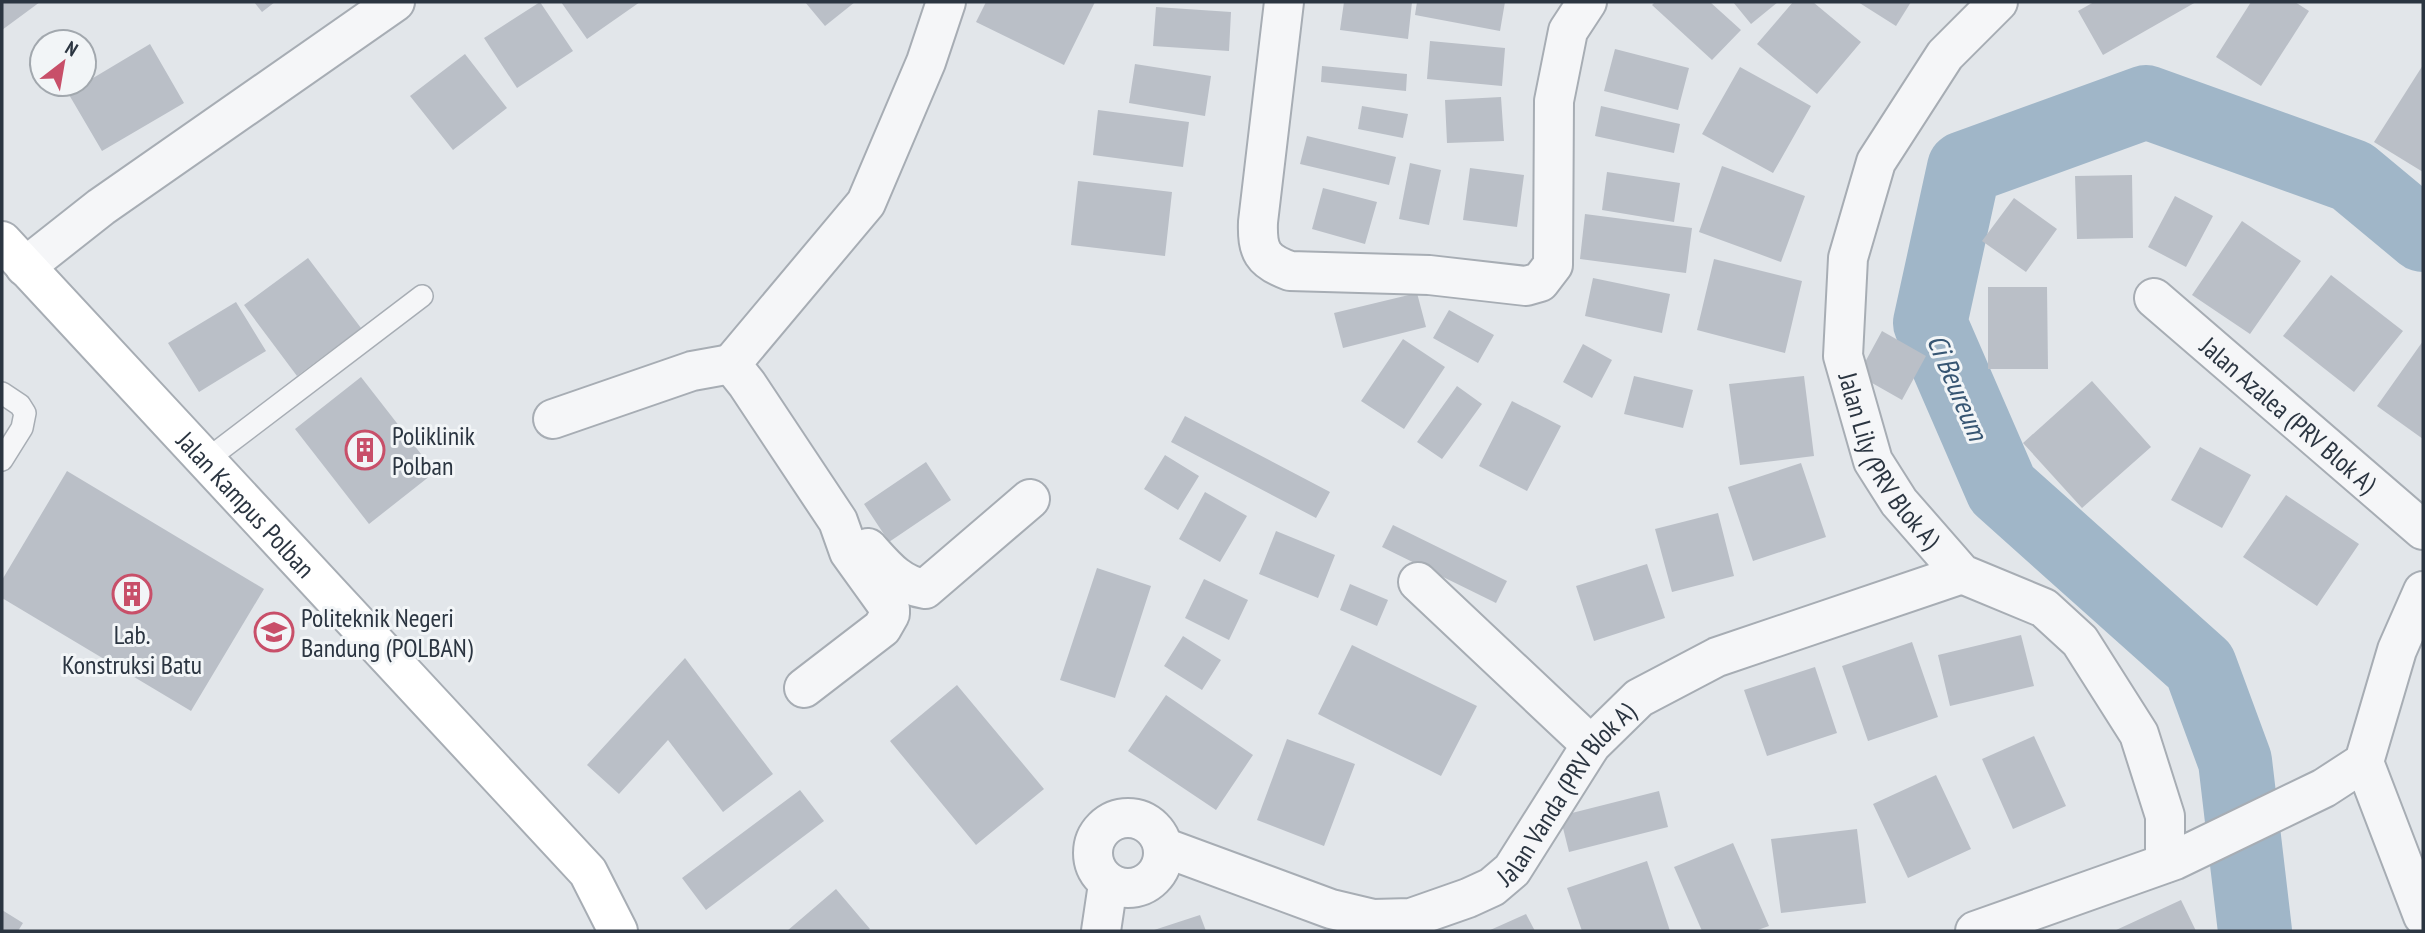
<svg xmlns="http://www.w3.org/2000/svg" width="2425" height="933" font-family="'PT Sans Narrow',sans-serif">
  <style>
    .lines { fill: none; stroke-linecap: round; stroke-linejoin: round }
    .river { stroke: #a0b6c8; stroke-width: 74 }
    .building { fill: #babfc7 }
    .lane-casing { stroke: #a7adb4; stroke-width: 24 }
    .street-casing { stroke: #a7adb4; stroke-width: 42 }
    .secondary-casing { stroke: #a7adb4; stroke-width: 42 }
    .lane { stroke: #f5f6f8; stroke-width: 21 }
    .street { stroke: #f5f6f8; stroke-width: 38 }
    .secondary { stroke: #fff; stroke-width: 38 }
    .labels { text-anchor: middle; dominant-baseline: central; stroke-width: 6; stroke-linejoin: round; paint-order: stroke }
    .street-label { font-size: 26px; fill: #2b3541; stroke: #f2f5f7 }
    .poi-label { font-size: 26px; fill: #2b3541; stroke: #f2f5f7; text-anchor: start }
    .water-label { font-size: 28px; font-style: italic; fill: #375673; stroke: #f2f5f7 }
  </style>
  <rect width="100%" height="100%" fill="#e2e6ea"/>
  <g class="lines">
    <!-- river -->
    <path class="river" d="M2255,931L2235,761L2200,666L2002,489L1930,323L1964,168L2146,102L2352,176L2423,235"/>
  </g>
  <!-- building -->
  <path class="building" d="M2,2H40L2,30Z
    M254,2H275L262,12Z
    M540,2L573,51L517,88L484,38Z
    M561,2H640L587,39Z
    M805,2H855L825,26Z
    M986,2H1095L1064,65L976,22Z
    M1344,2H1412L1408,39L1340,30Z
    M1417,2H1505L1500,31L1415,15Z
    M1655,2H1710L1741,30L1712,60L1652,5Z
    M1733,2H1778L1751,24Z
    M1793,2H1813L1861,42L1817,94L1757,44Z
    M1858,2H1911L1896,26Z
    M2094,2H2196L2103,55L2078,11Z
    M2251,2H2295L2309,11L2261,86L2216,57Z
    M1156,7L1231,12L1229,51L1153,46Z
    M1430,41L1505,48L1502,86L1427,79Z
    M150,44L184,103L102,151L68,93Z
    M1615,49L1689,68L1678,110L1604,91Z
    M465,54L507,108L453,150L410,96Z
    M1135,64L1211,76L1205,116L1129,103Z
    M2423,65V172L2374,142Z
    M1322,66L1407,74L1406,91L1321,82Z
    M1740,67L1811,106L1773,173L1702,134Z
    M1501,97L1504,141L1447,143L1445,100Z
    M1362,106L1408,114L1403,138L1358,129Z
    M1601,106L1680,124L1674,153L1595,136Z
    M1098,110L1189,122L1183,167L1093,155Z
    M1307,136L1396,157L1389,185L1300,164Z
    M1410,163L1441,170L1429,225L1399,219Z
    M1722,166L1805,196L1781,262L1699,232Z
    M1470,168L1524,175L1517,227L1463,220Z
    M1607,172L1680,183L1674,222L1602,210Z
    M2132,175L2133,238L2077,239L2075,176Z
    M1078,181L1172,192L1165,256L1071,245Z
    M1323,188L1377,202L1365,244L1312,229Z
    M2175,196L2213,216L2186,267L2148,247Z
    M2014,198L2057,229L2026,272L1982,241Z
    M1585,214L1692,228L1686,273L1580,259Z
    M2242,221L2301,261L2250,334L2192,295Z
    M308,258L361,328L297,376L244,305Z
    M1714,259L1802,281L1785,353L1697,330Z
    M2331,275L2403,331L2354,392L2283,336Z
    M1593,278L1670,294L1662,333L1585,316Z
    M1988,287H2047L2048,369H1988Z
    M1417,293L1426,327L1343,348L1334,313Z
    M236,302L266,351L199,392L168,343Z
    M1449,310L1494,335L1478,363L1433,338Z
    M1882,331L1926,356L1902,400L1858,375Z
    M1403,339L1445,367L1404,429L1361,401Z
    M2423,341V439L2377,406Z
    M1583,344L1612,360L1592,398L1563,382Z
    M1634,376L1693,390L1683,428L1624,414Z
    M1804,376L1814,456L1740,465L1729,384Z
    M361,377L435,472L369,524L295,429Z
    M2092,381L2151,447L2082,508L2023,443Z
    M1457,386L1482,404L1442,459L1417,442Z
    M1512,401L1561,426L1527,491L1479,466Z
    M1185,416L1330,492L1316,518L1171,442Z
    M2200,447L2251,475L2222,528L2171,500Z
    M1165,455L1199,476L1178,510L1144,489Z
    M926,462L951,500L889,542L864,504Z
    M1801,463L1826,537L1753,561L1728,487Z
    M67,471L264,589L191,711L2,598V580Z
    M1205,492L1247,516L1220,562L1179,539Z
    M2286,495L2359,544L2317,606L2243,557Z
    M1718,513L1734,576L1672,592L1655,529Z
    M1393,525L1507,581L1496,603L1382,547Z
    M1276,531L1335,555L1318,598L1259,574Z
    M1647,564L1665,618L1594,641L1576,586Z
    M1097,568L1151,586L1115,698L1060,680Z
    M1204,579L1248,600L1229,640L1185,618Z
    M1350,584L1388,600L1377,626L1340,610Z
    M2021,635L2034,686L1950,706L1938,655Z
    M1183,636L1221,660L1202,690L1164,666Z
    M1912,642L1938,717L1868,741L1842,666Z
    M1352,645L1477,706L1441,776L1318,714Z
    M685,658L773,774L723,812L668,740L619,794L587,765Z
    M1815,667L1837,733L1767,756L1744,690Z
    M957,685L1044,789L976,845L890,741Z
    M1166,695L1253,755L1216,810L1128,751Z
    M2034,736L2066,806L2013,829L1982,759Z
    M1287,739L1355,764L1324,846L1257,820Z
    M1936,775L1971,849L1908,878L1873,804Z
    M800,790L824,821L706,910L682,878Z
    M1659,791L1668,827L1569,852L1560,816Z
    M1857,829L1866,903L1781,913L1771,839Z
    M1733,843L1769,926L1755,931H1702L1674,867Z
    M1647,861L1670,931H1582L1567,888Z
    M836,889L870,929L867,931H787Z
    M2181,900L2196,931H2114Z
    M2,910L23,923L18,931H2Z
    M1526,914L1535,931H1488Z
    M1200,915L1206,931H1151Z"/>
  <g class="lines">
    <defs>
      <path id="lane" d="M2,393L20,405L25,413L22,428L2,460
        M205,461L422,296"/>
      <g id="street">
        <path d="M1284,2L1258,222C1257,251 1262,261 1290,271L1429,275L1526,286L1540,282L1553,265L1554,101L1568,31L1587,2"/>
        <path id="s1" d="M1998,2L1945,55L1876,162L1848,258L1843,356L1873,461L1899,502L1962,574L2044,608L2080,641L2139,734L2165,816V863"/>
        <path d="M25,267L101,207L395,2"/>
        <path id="s2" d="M2154,298L2423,530"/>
        <path d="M553,419L692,371L731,364"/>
        <path d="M868,548C885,567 899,585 925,589L1030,499"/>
        <path d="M1418,582L1591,745"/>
        <path d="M804,688L882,628L890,614V609L849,552L838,521L747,384L731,364L866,203L926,62L946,2"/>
        <path d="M2364,762L2423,916"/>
        <circle cx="1128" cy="853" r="35"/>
        <path id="s3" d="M1163,847L1331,909L1373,919L1411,918L1468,898L1492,887L1512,870L1591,745L1639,698L1717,657L1962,574"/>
        <path d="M1101,931L1108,884"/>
        <path d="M1975,931L2175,860L2324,788L2364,762L2397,650L2423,591"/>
      </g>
      <g id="secondary">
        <path id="s4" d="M2,241L588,872L618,931"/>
      </g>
    </defs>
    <!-- lane casing -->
    <use href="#lane" class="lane-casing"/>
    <!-- street casing -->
    <use href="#street" class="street-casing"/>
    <!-- secondary casing -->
    <use href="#secondary" class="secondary-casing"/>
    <!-- lane -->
    <use href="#lane" class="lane"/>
    <!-- street -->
    <use href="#street" class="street"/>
    <!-- secondary -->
    <use href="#secondary" class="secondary"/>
  </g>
  <!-- icons -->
  <defs>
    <symbol id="building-ring" viewBox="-11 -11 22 22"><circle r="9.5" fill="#f2f5f7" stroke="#c84f69" stroke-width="1.5"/><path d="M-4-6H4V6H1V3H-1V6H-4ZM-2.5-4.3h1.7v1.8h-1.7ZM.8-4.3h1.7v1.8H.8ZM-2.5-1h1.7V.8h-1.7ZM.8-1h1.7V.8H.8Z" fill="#c84f69"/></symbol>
    <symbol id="university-ring" viewBox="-11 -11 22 22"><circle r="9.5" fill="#f2f5f7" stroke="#c84f69" stroke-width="1.5"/><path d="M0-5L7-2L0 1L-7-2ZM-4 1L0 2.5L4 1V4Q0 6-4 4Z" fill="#c84f69"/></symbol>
  </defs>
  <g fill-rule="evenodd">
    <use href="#building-ring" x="343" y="428" width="44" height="44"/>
    <use href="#building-ring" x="110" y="572" width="44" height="44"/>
    <use href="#university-ring" x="252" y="610" width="44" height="44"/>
  </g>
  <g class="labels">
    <!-- street labels -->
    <g class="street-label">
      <text stroke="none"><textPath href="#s2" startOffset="178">Jalan Azalea (PRV Blok A)</textPath></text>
      <text stroke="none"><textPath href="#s1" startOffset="516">Jalan Lily (PRV Blok A)</textPath></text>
      <text stroke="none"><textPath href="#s4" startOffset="359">Jalan Kampus Polban</textPath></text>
      <text stroke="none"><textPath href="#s3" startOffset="467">Jalan Vanda (PRV Blok A)</textPath></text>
    </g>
    <!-- poi labels -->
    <g class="poi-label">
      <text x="392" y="435">Poliklinik<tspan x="392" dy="30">Polban</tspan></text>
      <text x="301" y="617">Politeknik Negeri<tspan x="301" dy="30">Bandung (POLBAN)</tspan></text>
      <text x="132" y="634" text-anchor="middle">Lab.<tspan x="132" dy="30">Konstruksi Batu</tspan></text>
    </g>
    <!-- water labels -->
    <g class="water-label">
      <text transform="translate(1958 387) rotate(67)">Ci Beureum</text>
    </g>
  </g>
  <!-- border -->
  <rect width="2425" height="933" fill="none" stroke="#2b3541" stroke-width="7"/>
  <!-- north arrow -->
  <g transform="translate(63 63) rotate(31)"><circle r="33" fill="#f2f5f7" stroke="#a2a8ae" stroke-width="2"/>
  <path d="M0-5L12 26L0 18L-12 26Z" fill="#c84f69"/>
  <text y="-10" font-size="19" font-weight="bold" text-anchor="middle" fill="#2b3541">N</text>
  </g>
</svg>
